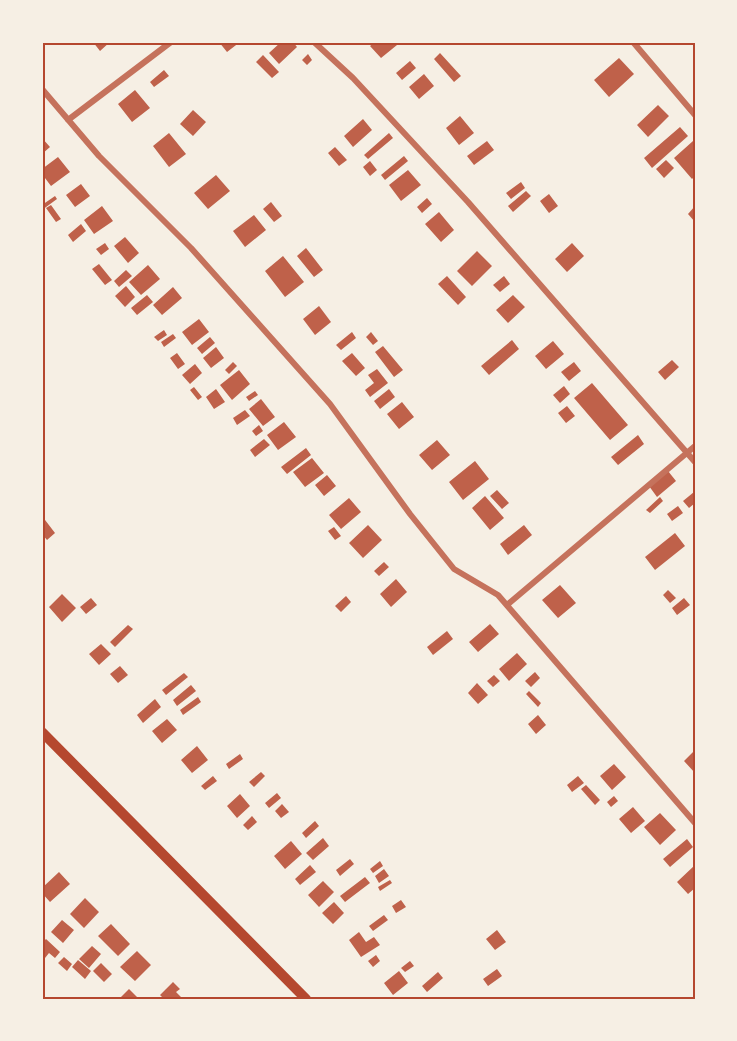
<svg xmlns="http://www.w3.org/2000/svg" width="737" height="1041" font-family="Arial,sans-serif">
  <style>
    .building { fill: #bf614a }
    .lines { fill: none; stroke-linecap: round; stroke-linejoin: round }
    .minor { stroke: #c5725c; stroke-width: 6 }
    .primary { stroke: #b5482f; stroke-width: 10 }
    .neatline { fill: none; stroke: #b5482f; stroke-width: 2 }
  </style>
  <rect width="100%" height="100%" fill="#f6efe4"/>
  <!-- building -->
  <path class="building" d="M93,42H110L100,51Z
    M219,42H240L227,52Z
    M281,42H293L297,47L279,64L269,53Z
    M375,42H395L397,45L381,58L370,46Z
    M440,53L461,76L454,82L434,59Z
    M308,54L312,60L307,65L302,60Z
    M263,55L279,72L272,78L256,62Z
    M619,58L634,74L609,97L594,80Z
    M410,61L416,68L402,80L396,73Z
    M164,70L169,76L154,87L150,82Z
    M424,74L434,86L419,99L409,87Z
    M135,90L150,108L132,122L118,104Z
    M658,105L669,116L648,137L637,125Z
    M193,110L206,122L193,136L180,124Z
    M460,116L474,133L459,145L446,128Z
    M363,119L372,130L353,147L344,136Z
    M680,127L688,136L652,168L644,158Z
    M169,133L186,154L169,167L153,146Z
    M389,133L393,138L368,159L364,155Z
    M42,138L50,147L42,154Z
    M487,141L494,150L474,165L467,156Z
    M693,141L695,143V176L692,179L674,158Z
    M335,147L347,160L339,166L328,153Z
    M404,156L408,161L385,180L381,175Z
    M58,157L70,172L51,186L42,174V169Z
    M666,160L674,168L664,178L656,169Z
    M370,161L377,170L370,176L363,167Z
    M408,170L421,185L401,201L389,185Z
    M216,175L230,191L208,209L194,193Z
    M521,182L525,188L511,199L506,193Z
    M81,184L90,196L75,207L66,195Z
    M526,191L531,196L513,212L508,206Z
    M549,194L558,206L549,213L540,201Z
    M55,196L57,199L42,210V205Z
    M427,198L432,204L422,213L417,207Z
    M271,202L282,216L274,222L263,209Z
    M51,205L61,219L56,222L46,208Z
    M102,206L113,221L94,234L84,220Z
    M695,206V222L688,214Z
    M439,212L454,230L441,242L425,224Z
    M254,215L266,230L245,247L233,231Z
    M81,224L86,231L73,242L68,235Z
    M125,237L139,253L128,263L114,246Z
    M105,243L109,249L101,255L96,249Z
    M572,243L584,256L567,272L555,259Z
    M306,248L323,270L314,277L297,256Z
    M477,251L492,266L472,286L457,271Z
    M283,256L304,282L285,297L265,271Z
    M99,264L112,280L105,285L92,269Z
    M148,265L160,279L141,295L129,282Z
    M126,270L132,276L119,287L114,281Z
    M447,276L466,297L458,305L438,284Z
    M504,276L510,284L500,292L493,285Z
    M126,286L135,297L125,307L115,296Z
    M173,287L182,298L162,315L153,305Z
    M147,295L153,302L137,315L131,308Z
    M513,295L525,307L508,323L496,310Z
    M319,306L331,322L315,335L303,319Z
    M199,319L209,332L192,345L182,332Z
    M164,330L167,335L158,341L154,337Z
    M352,332L356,338L341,350L336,345Z
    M371,332L378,341L373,345L366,337Z
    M173,334L176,338L164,347L161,342Z
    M210,337L215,343L202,354L197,348Z
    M512,340L519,349L489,375L481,366Z
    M553,341L564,354L546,369L535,356Z
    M383,346L403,370L394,377L375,352Z
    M216,347L224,358L211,368L203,358Z
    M177,353L185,364L178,369L170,358Z
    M352,353L365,368L356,376L342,361Z
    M672,360L679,367L665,380L658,372Z
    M233,362L237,366L229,374L225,370Z
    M574,362L581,371L569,381L561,372Z
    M195,364L202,373L190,384L182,375Z
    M377,369L388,383L370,397L365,390L374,383L368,375Z
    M239,370L250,384L232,400L220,385Z
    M592,383L628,425L610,440L574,398Z
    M564,386L570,394L560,403L553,395Z
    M194,387L202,397L198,400L190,390Z
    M216,389L225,402L214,409L206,397Z
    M389,389L395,397L380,409L374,401Z
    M255,391L258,395L249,401L246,397Z
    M261,399L275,417L263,426L249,409Z
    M402,402L414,417L399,429L387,414Z
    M567,406L575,416L566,423L558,413Z
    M245,410L250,416L237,425L233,418Z
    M284,422L296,437L278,450L267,435Z
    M259,425L263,431L256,436L252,431Z
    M638,435L644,444L618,465L611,457Z
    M264,439L270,445L255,457L250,450Z
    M437,440L450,455L432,470L419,455Z
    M306,448L311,455L287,474L281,467Z
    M312,458L324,473L305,487L293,472Z
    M475,461L489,479L463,500L449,482Z
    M668,471L676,481L657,497L649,486Z
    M327,475L336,486L324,496L315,485Z
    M497,490L509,503L502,509L490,496Z
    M694,492L695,503L689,508L683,501Z
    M485,496L504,518L490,530L472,508Z
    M660,497L663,501L650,513L646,510Z
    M349,498L361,512L341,529L329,515Z
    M678,506L683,513L672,521L667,514Z
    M42,516L55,533L47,540L42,534Z
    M368,525L382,540L363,558L349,543Z
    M524,525L532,535L508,555L500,544Z
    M334,527L341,536L335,540L328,531Z
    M675,533L685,546L655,570L645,557Z
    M384,562L389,567L379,576L374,571Z
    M396,579L407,592L391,607L380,594Z
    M560,585L576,603L558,618L542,600Z
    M668,590L676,598L670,603L663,595Z
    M62,594L76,608L62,622L49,607Z
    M346,596L351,602L341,612L335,606Z
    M91,598L97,605L86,614L80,607Z
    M684,598L690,605L677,615L672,608Z
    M490,624L499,634L478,652L469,642Z
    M128,625L133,629L115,647L110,642Z
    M447,631L453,639L433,655L427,647Z
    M101,644L111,654L99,665L89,654Z
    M517,653L527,664L509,681L499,669Z
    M120,666L128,675L118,683L110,674Z
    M535,672L540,678L531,687L525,681Z
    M184,673L188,677L166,695L162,690Z
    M494,675L500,681L493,687L487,681Z
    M477,683L488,695L478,704L468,693Z
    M191,685L196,691L177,706L173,700Z
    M529,691L541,703L538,707L526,694Z
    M198,697L201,702L183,715L180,710Z
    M155,699L161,707L143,723L137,715Z
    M538,715L546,725L536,734L528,724Z
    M167,719L177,730L162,743L152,731Z
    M197,746L208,760L192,773L181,760Z
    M695,750V773L684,761Z
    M240,754L243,759L229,769L226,764Z
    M614,764L626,777L612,790L600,776Z
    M261,772L265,776L254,787L249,782Z
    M213,776L217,781L205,790L201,786Z
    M578,776L584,783L572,792L567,785Z
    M586,785L600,800L595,805L581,789Z
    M277,793L281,798L269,808L265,803Z
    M240,794L250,806L237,818L227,806Z
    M614,796L618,801L611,807L607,802Z
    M282,804L289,812L281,818L275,811Z
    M633,807L645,821L631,833L619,819Z
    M660,813L676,830L660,845L644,827Z
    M252,816L257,822L248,830L243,825Z
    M315,821L319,826L306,838L302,833Z
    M323,838L329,846L313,860L306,853Z
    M687,839L693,847L670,867L663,859Z
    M291,841L302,854L285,869L274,856Z
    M350,859L354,864L340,876L336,870Z
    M380,861L383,866L373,873L370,869Z
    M310,865L316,872L300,885L295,879Z
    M695,865V888L688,894L677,882Z
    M384,869L389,876L379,883L375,876Z
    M59,872L70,884L50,902L42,893V888Z
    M365,877L370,883L345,902L340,896Z
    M390,880L392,883L380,891L378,887Z
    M323,881L334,892L319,907L308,895Z
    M85,898L99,912L84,928L70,914Z
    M401,900L406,907L396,913L392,906Z
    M334,902L344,913L333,924L322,913Z
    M384,915L388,920L373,931L369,926Z
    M62,920L74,930L63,943L51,932Z
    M111,924L130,944L118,956L98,936Z
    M497,930L506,942L495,950L486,939Z
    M359,932L366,942L374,937L380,945L361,957L349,940Z
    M46,939L60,952L55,958L49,953L45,958L42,954V943Z
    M92,946L101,954L89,968L79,959Z
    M137,951L151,965L135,981L120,967Z
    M376,955L380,961L373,967L368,961Z
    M64,957L72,964L67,971L58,963Z
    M78,960L91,971L85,979L72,967Z
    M410,961L414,966L405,972L401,968Z
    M101,963L112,974L104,982L93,971Z
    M497,969L502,976L488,986L483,979Z
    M399,971L408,983L393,995L384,983Z
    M438,972L443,978L427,992L422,986Z
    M173,982L180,989L176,992L181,997L179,999H164L160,995Z
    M129,989L137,997L135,999H124L121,997Z"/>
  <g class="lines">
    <!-- minor -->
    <path class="minor" d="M314,42L353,78L468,202L695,462
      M633,42L695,115
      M42,89L99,156L191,248L330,404L410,514L454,569L498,595L695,823
      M68,120L171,42
      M507,605L695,446"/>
    <!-- primary -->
    <path class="primary" d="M42,732L306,999"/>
  </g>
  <!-- border -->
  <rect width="737" height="1041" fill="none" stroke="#f6efe4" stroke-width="87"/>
  <rect x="44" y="44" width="650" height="954" class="neatline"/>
</svg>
